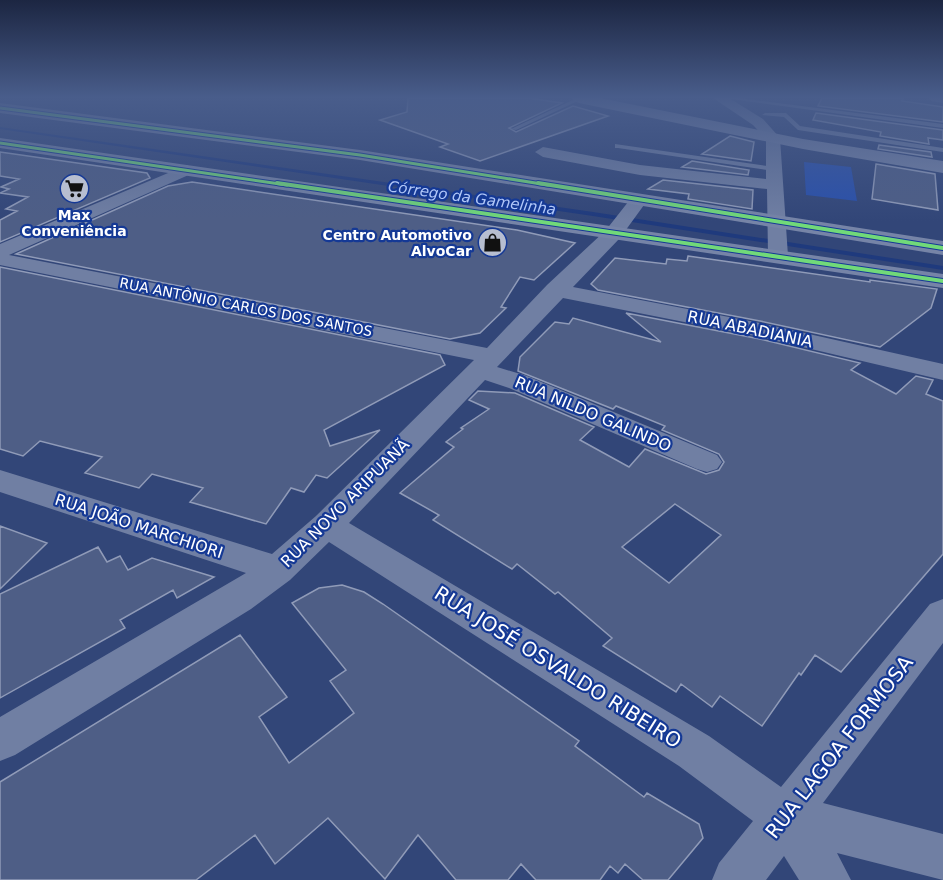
<svg xmlns="http://www.w3.org/2000/svg" width="943" height="880" font-family="'DejaVu Sans',sans-serif">
  <style>
    .green { fill: #2950ac }
    .lines { fill: none; stroke-linecap: round; stroke-linejoin: round }
    .stream { fill: #1f3a7d; fill-rule: evenodd }
    .building { fill: #4e5e86; stroke: #909bb8; stroke-width: 1.5; fill-rule: evenodd }
    .lane { fill: #707fa3; fill-rule: evenodd }
    .street { fill: #707fa3; fill-rule: evenodd }
    .secondary { fill: #7684a7; fill-rule: evenodd }
    .cycleway-far1-casing { stroke: #153995; stroke-width: 5 }
    .cycleway-casing { stroke: #153995; stroke-width: 6 }
    .cycleway-far1 { stroke: #71d979; stroke-width: 3 }
    .cycleway { stroke: #71d979; stroke-width: 4 }
    .labels { text-anchor: middle; dominant-baseline: central; stroke-width: 4.5; stroke-linejoin: round; paint-order: stroke }
    .far-poi-label { font-size: 14px; font-weight: bold; fill: #fff; stroke: #153995 }
    .far-street-label { font-size: 14px; fill: #fff; stroke: #153995 }
    .far-water-label { font-size: 15px; font-style: italic; fill: #b1c7f8; stroke: #153995 }
    .street-label { font-size: 16px; fill: #fff; stroke: #153995 }
    .near-street-label { font-size: 20px; fill: #fff; stroke: #153995 }
  </style>
  <rect width="100%" height="100%" fill="#324678"/>
  <!-- green -->
  <path class="green" d="M804,162L851,167L857,201L806,195Z"/>
  <g class="lines">
    <!-- stream -->
    <path class="stream" d="M0,127L593,212L943,266V270L593,216L0,129Z"/>
  </g>
  <!-- building -->
  <path class="building" d="M408,98H528L562,103L509,128L516,132L573,106L608,116L480,161L440,147L448,144L380,120L407,112Z
    M822,98H903L902,101L943,107V122L818,106Z
    M816,113L943,130V140L928,138L929,144L880,136L881,132L813,120Z
    M730,136L754,142L751,161L702,154Z
    M879,145L931,152L932,157L878,149Z
    M0,152L147,173L150,178L0,242V220L17,211L6,209L28,197L0,193L9,189L1,187L19,179L0,176Z
    M692,161L749,170L748,175L682,167Z
    M876,164L935,174L938,210L872,199Z
    M663,180L753,190L752,209L688,199L689,194L648,189Z
    M192,182L517,230L575,243L534,280L520,277L501,307L506,308L480,333L450,339L16,254L168,186Z
    M688,256L870,282V280L937,289L931,308L880,347L760,321L598,290L591,284L615,258L666,264L667,259L687,261Z
    M0,267L440,355L445,365L324,430L330,446L380,430L327,478L316,475L304,492L291,488L266,524L190,502L203,488L152,474L139,488L85,473L102,457L40,441L23,456L0,449Z
    M626,313L760,339L860,363L851,370L896,394L916,376L933,380L926,394L943,401V554L841,672L815,655L801,675L799,673L762,726L720,696L712,707L681,684L676,692L603,646L612,638L558,592L555,594L517,564L512,569L433,520L439,515L400,493L454,447L446,442L463,429L461,428L489,409L469,400L478,391L515,393L594,427L580,440L629,467L645,449L706,474L719,470L724,462L719,454L662,430L665,426L616,406L613,409L518,371L520,357L555,322L569,324L573,318L661,342ZM675,504L721,535L669,583L622,547Z
    M0,526L47,543L0,589Z
    M98,547L107,562L120,556L128,570L152,558L214,577L177,598L173,590L120,620L125,628L0,698V594Z
    M342,585L364,592L383,604L579,741L575,746L644,797L647,793L699,824L703,838L668,880H643L625,864L618,873L610,866L600,880H536L521,864L508,880H456L418,835L385,879L328,818L275,864L255,835L196,880H0V782L240,635L287,697L259,717L289,763L354,713L330,681L346,670L292,603L319,588Z"/>
  <g class="lines">
    <!-- lane -->
    <path class="lane" d="M577,98H584L516,130L511,129Z
      M723,98H738L943,124V128Z
      M786,113L800,126L943,148V152L798,130L784,117L762,115L765,113Z
      M615,144L774,167L778,169L774,171L618,148H615Z"/>
    <!-- street -->
    <path class="street" d="M713,98H729L763,119L780,138L788,256L785,260H771L768,256L767,189L640,175L543,157L535,152L543,147L640,165L766,179V139L753,125Z
      M929,98H943V103L931,101Z
      M187,165L195,170L193,173L9,255L487,348L547,285L606,230L632,197H644L647,201L644,205L620,238L573,287L760,323L943,364V380L760,337L563,298L497,367L527,376L717,455L722,462L717,469L707,472L697,469L509,388L485,380L349,523L709,736L781,787L930,604L943,599V643L823,803L943,834V880L837,853L851,880H799L784,856L766,880H712L719,863L753,821L679,766L329,542L290,580L251,609L15,755L0,761V717L246,573L0,492V470L272,554L316,516L474,360L0,265V244Z"/>
    <!-- secondary -->
    <path class="secondary" d="M572,98H600L803,139L943,161V173L803,149L579,103L574,101Z
      M0,103L360,150L943,241V255L360,160L0,113Z
      M0,138L943,274V288L0,148Z"/>
    <defs>
      <path id="cycleway-far1" d="M0,108L360,155L548,185
        M0,143L287,185"/>
      <path id="cycleway" d="M277,183L943,281
        M538,183L943,248"/>
    </defs>
    <!-- cycleway-far1 casing -->
    <use href="#cycleway-far1" class="cycleway-far1-casing"/>
    <!-- cycleway casing -->
    <use href="#cycleway" class="cycleway-casing"/>
    <!-- cycleway-far1 -->
    <use href="#cycleway-far1" class="cycleway-far1"/>
    <!-- cycleway -->
    <use href="#cycleway" class="cycleway"/>
  </g>
  <!-- sky -->
  <linearGradient id="sky" x2="0" y2="1"><stop stop-color="#1c2642"/><stop offset="0.44" stop-color="#495d8b"/><stop offset="1" stop-color="#495d8b" stop-opacity="0"/></linearGradient>
  <rect width="943" height="221" fill="url(#sky)"/>
  <!-- icons -->
  <defs>
    <symbol id="supermarket-disc" viewBox="-11 -11 22 22"><circle r="9.5" fill="#b7bed0" stroke="#153995"/><path d="M-6-5.5h2.5l.6 2H6L4.5 2H-2.5L-4.4-4H-6ZM-1.5 3.2a1.3 1.3 0 1 0 .1 0ZM3 3.2a1.3 1.3 0 1 0 .1 0Z" fill="#111"/></symbol>
    <symbol id="shop-disc" viewBox="-11 -11 22 22"><circle r="9.5" fill="#b7bed0" stroke="#153995"/><path d="M-5-2.5h2.3a2.7 3.5 0 0 1 5.4 0H5L5.5 6h-11ZM-1.5-2.5h3a1.5 2.3 0 0 0-3 0Z" fill="#111"/></symbol>
  </defs>
  <g fill-rule="evenodd">
    <use href="#supermarket-disc" x="58" y="172" width="33" height="33"/>
    <use href="#shop-disc" x="476" y="226" width="33" height="33"/>
  </g>
  <g class="labels">
    <!-- far-poi labels -->
    <g class="far-poi-label">
      <text x="74" y="215">Max<tspan x="74" dy="16">Conveniência</tspan></text>
      <text x="472" y="235" text-anchor="end">Centro Automotivo<tspan x="472" dy="16">AlvoCar</tspan></text>
    </g>
    <!-- far-street labels -->
    <g class="far-street-label">
      <text transform="translate(246 307) rotate(11)">RUA ANTÔNIO CARLOS DOS SANTOS</text>
    </g>
    <!-- far-water labels -->
    <g class="far-water-label">
      <text transform="translate(472 198) rotate(8)">Córrego da Gamelinha</text>
    </g>
    <!-- street labels -->
    <g class="street-label">
      <text transform="translate(750 329) rotate(12)">RUA ABADIANIA</text>
      <text transform="translate(593 414) rotate(23)">RUA NILDO GALINDO</text>
      <text transform="translate(345 503) rotate(-45)">RUA NOVO ARIPUANÃ</text>
      <text transform="translate(139 526) rotate(18)">RUA JOÃO MARCHIORI</text>
    </g>
    <!-- near-street labels -->
    <g class="near-street-label">
      <text transform="translate(558 667) rotate(32)">RUA JOSÉ OSVALDO RIBEIRO</text>
      <text transform="translate(839 747) rotate(-52)">RUA LAGOA FORMOSA</text>
    </g>
  </g>
</svg>
